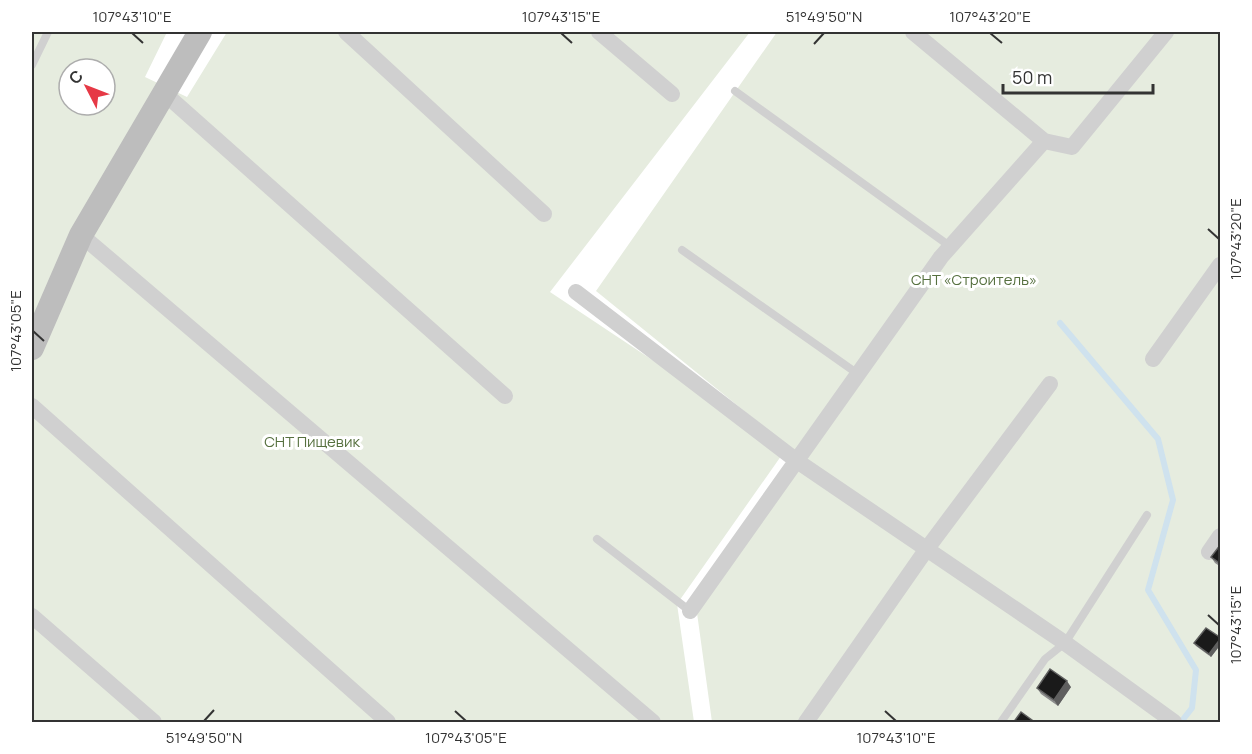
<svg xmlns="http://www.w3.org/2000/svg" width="1252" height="754" font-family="Manrope,sans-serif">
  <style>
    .green { fill: #e6ecdf; fill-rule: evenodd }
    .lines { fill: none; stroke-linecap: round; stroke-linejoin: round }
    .stream { stroke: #cfe2ee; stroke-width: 6 }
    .lane { stroke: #d0d0d0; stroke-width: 8 }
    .street { stroke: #d0d0d0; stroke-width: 16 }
    .secondary { stroke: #bdbdbd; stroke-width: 24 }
    .wall { fill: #8c8c8c }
    .shaded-wall { fill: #5f5f5f }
    .building { fill: #1a1a1a; stroke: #5f5f5f; stroke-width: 1.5 }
    .ticks { fill: none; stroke: #333; stroke-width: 2 }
    .labels { text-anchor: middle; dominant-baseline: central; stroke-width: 6; stroke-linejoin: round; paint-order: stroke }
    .park-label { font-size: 15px; fill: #56703f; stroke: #fff }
    .neatline { fill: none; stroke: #333; stroke-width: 2 }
    .ticks-label { font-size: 15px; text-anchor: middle; fill: #333 }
  </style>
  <rect width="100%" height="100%" fill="#fff"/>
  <!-- green -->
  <path class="green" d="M32,32H167L145,77L187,97L227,32H750L550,292L786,449L677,604L694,722H32ZM69,69H105V105H69Z
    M777,32H1220V722H712L697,613L800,456L596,291Z"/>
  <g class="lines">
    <!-- stream -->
    <path class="stream" d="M1060,323L1158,439L1173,500L1148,590L1196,670L1192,708L1181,722"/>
    <!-- lane -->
    <path class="lane" d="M32,65L48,32
      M735,91L951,247
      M682,250L858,374
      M597,539L690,611
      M1001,722L1045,659L1065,643L1147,515"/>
    <!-- street -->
    <path class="street" d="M346,32L544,214
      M599,32L672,94
      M913,32L1044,141
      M164,93L505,396
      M81,235L653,722
      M576,292L797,461L1065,643L1174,722
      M1153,359L1220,265
      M32,406L388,722
      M1209,552L1220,536
      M690,611L941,257L1044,141L1072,147L1166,32
      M32,616L154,722
      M806,722L926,550L1050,384"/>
    <!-- secondary -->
    <path class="secondary" d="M32,348L81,235L200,32"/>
  </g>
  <!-- wall -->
  <path class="wall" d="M1221,544V567L1215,563L1211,557Z
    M1221,638V644L1211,657L1196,646L1194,643Z
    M1071,687L1058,706L1041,694L1037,688Z"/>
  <!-- shaded-wall -->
  <path class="shaded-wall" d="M1221,639V644L1211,657L1209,654Z
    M1067,681L1071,687L1058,706L1054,700Z"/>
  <!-- building -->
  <path class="building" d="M1221,544V564L1211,557Z
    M1206,628L1221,638L1209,654L1194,643Z
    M1050,669L1067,681L1054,700L1037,688Z
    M1021,712L1036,723H1013Z"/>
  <!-- ticks -->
  <path class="ticks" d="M132,33L143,43M561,33L572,43M990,33L1002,43M814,44L824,33M1208,229L1219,239M33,331L44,341M1208,615L1219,625M455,711L466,721M885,711L896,721M204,721L214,710"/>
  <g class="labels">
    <!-- park labels -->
    <g class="park-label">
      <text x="974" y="279">СНТ «Строитель»</text>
      <text x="312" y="441">СНТ Пищевик</text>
    </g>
  </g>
  <!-- border -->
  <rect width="1252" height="754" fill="none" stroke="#ffffff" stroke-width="66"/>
  <!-- north arrow -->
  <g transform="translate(87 87) rotate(312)"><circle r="28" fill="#ffffff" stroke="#adadad" stroke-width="1.5"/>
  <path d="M0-4.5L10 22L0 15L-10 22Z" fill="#e63946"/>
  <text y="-9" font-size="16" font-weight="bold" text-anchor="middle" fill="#333333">С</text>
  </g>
  <!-- scale -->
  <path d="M1003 84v9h150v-9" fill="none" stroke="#333333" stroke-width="3"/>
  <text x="1012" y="84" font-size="18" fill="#333333" stroke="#ffffff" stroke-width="4.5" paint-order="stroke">50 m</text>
  <rect x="33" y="33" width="1186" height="688" class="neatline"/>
  <g class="ticks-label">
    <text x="132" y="22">107°43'10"E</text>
    <text x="561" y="22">107°43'15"E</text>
    <text x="824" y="22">51°49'50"N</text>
    <text x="990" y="22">107°43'20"E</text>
    <text transform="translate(1236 239) rotate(-90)" y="5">107°43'20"E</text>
    <text transform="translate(16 331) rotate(-90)" y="5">107°43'05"E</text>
    <text transform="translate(1236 625) rotate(-90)" y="5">107°43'15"E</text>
    <text x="204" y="743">51°49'50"N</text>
    <text x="466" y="743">107°43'05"E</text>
    <text x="896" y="743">107°43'10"E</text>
  </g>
</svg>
